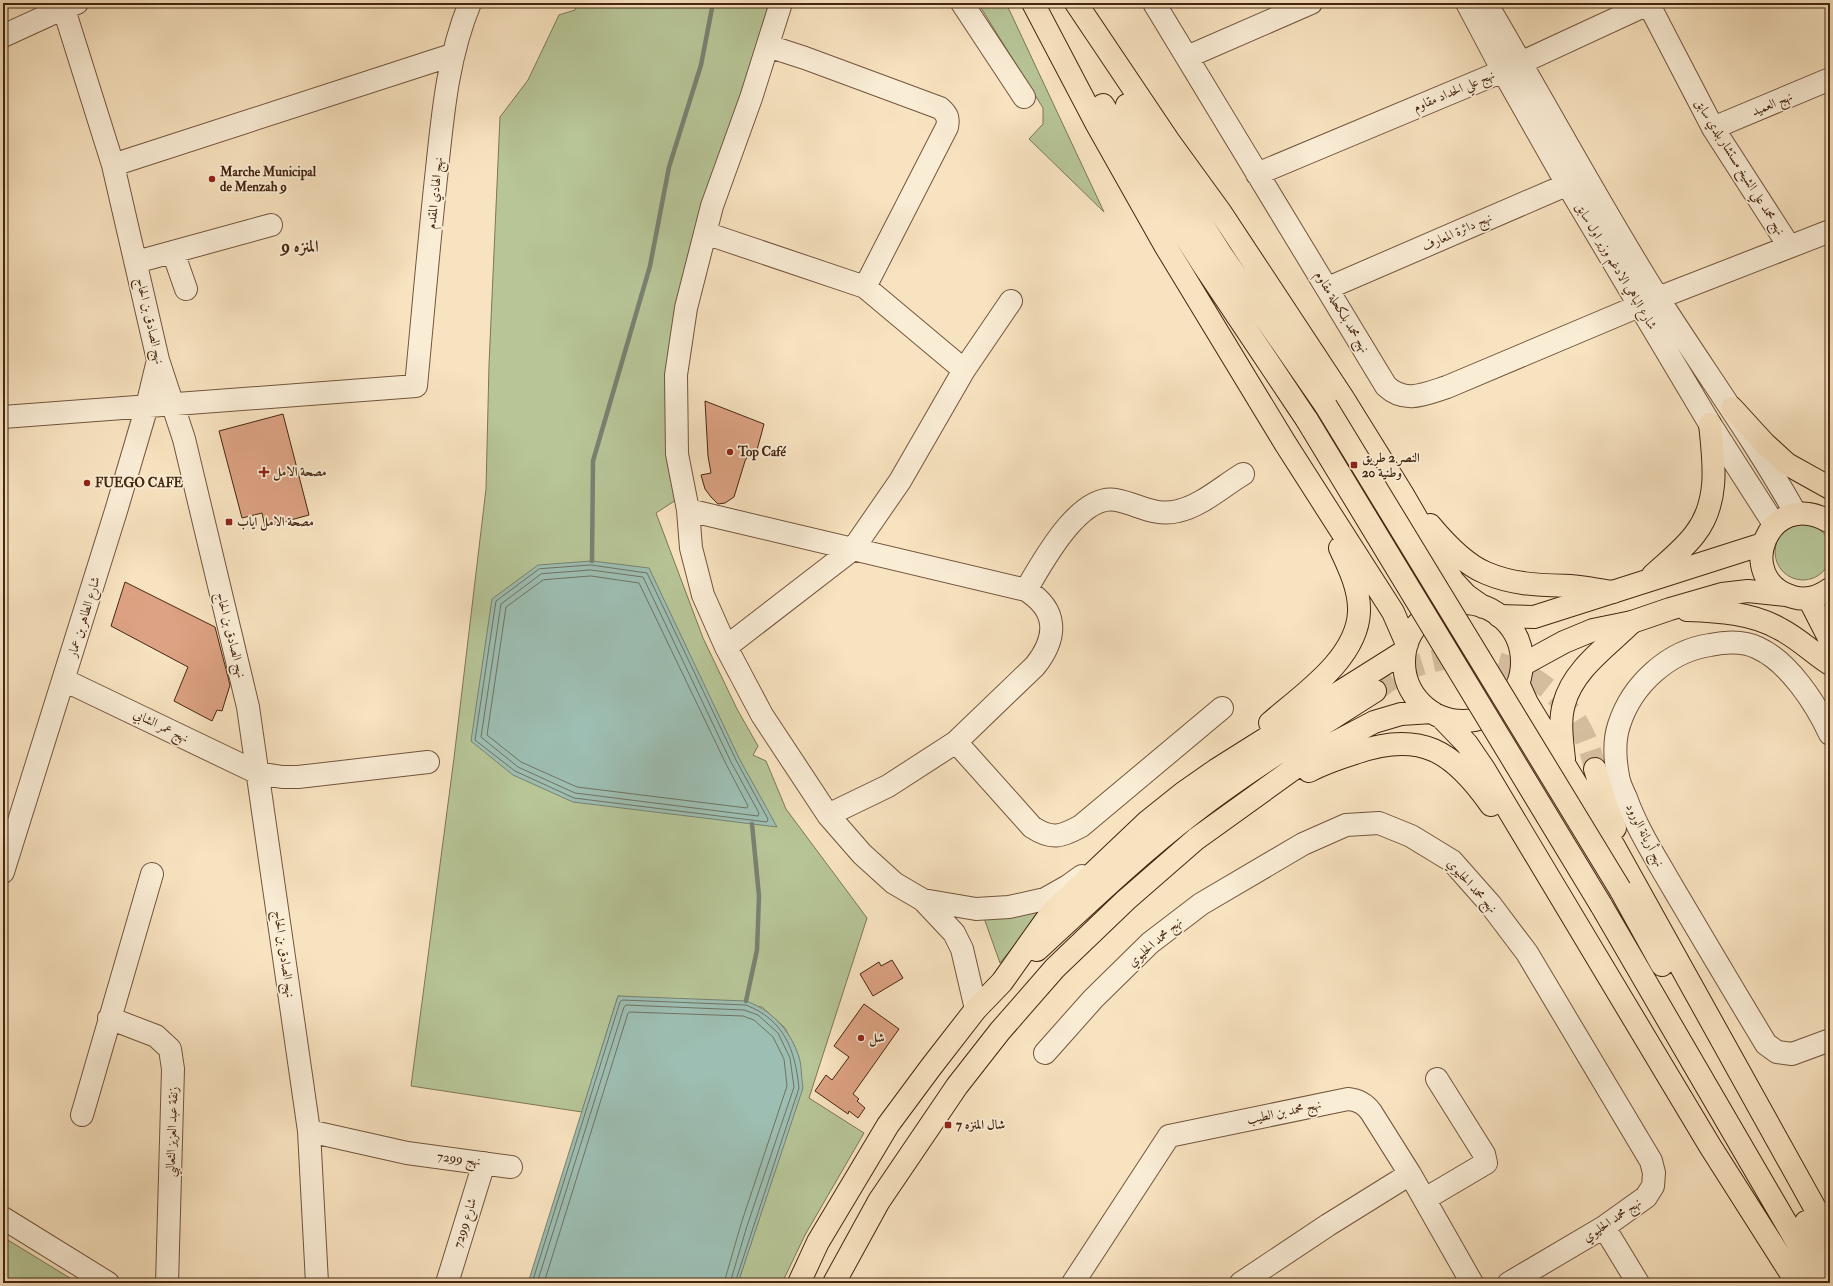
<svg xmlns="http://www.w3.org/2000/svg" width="1833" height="1286" font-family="'IM FELL Double Pica',Amiri,serif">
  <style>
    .green { fill: #b7c597; stroke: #7e7654 }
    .water { fill: #9dbeb2; stroke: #7a8171 }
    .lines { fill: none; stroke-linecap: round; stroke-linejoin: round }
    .shore { stroke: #717261; stroke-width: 1 }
    .stream { stroke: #7a8171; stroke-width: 4.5 }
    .building { fill: #dda283; stroke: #452610 }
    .highway-tunnel { stroke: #d4bd9d; stroke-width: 22; stroke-dasharray: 22 11; stroke-linecap: butt }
    .minor-casing { stroke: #72553c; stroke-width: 24 }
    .major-casing { stroke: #452610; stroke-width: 24 }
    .highway-casing { stroke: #452610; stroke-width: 24 }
    .minor { stroke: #faedd6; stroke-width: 22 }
    .major { stroke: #f8e3c0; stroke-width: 22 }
    .highway { stroke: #f8e3c0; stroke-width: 22 }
    .highway-bridge-casing { stroke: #452610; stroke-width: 24; stroke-linecap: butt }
    .highway-bridge { stroke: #f8e3c0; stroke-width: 22 }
    .poi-dot { fill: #8f2418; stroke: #faedd6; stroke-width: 1.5 }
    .labels { text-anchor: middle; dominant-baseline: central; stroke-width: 3.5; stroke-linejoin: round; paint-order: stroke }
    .street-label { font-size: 13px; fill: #452610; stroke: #faedd6 }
    .poi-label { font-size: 13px; font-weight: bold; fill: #452610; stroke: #faedd6; text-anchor: start }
    .district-label { font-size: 17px; font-weight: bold; fill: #452610; stroke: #faedd6 }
  </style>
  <rect width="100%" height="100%" fill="#f8e3c0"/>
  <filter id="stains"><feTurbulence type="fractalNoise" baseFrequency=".005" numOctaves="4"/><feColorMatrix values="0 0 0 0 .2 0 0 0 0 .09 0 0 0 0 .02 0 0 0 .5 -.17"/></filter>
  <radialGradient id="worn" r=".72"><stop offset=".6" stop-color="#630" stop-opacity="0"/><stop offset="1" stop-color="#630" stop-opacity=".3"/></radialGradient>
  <!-- green -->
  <path class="green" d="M578,3H777L680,300L676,500L656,513L703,638L737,709L758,746L753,755L766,761L786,809L867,918L809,1098L864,1133L805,1235L782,1283H738L755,1229L798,1055L785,1028L762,1007L618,996L582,1112L411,1086L454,758L486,489L489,365L500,117L528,80L559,15L575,10Z
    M978,3H1006L1104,212L1029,139L1043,124V108Z
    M1775 552a28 28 0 1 1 56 0a28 28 0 1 1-56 0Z
    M1046,907L1000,963L984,918Z
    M3,1237L78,1283H3Z"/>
  <!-- water -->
  <path class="water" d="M592,561L649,568L739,758L777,827L573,802L513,775L471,741L492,599L538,565Z
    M618,996L746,1001C771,1010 789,1029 798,1054C802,1064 801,1077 803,1088L738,1283H528Z"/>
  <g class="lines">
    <!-- shore -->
    <path class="shore" d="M591,565L647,573L736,760L768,819L767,822L574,798L515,771L475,740L496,601L539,569Z
      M591,570L643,577L731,762L759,813L758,816L575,793L518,767L481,737L501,604L541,574Z
      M591,576L639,583L726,764L748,806L747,808L577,787L521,762L487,735L506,607L543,580Z
      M532,1283L620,1002L622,1000L746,1005C784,1020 795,1049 799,1088L735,1283
      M537,1283L624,1007L626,1005L744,1010L758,1015L778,1033L790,1058L794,1087L747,1226L730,1283
      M544,1283L628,1013L630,1012L743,1016L754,1020L773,1037L784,1059L787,1086L741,1224L724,1283"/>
    <!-- stream -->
    <path class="stream" d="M592,561L593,461L650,266L669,167L701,65L713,3
      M746,1001L757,950L759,896L752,824"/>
  </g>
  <!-- building -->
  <path class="building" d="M705,401L764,424L757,450L749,454L745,461L734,497L725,503L718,504L711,497L705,489L701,475L711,473L708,456Z
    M283,414L309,515L265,527L262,513L242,518L219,431Z
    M125,582L215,627L230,685L222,711L217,710L212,721L174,701L188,667L111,626Z
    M892,960L903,978L873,996L860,974L879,962L881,966Z
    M864,1004L899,1029L853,1094L859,1099L857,1101L865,1108L858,1118L849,1111L848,1114L815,1091L826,1075L832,1080L849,1057L834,1046Z"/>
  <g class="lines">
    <!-- highway-tunnel -->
    <path class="highway-tunnel" d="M1375,691C1386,683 1398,673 1411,668C1467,644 1539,665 1573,716C1584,732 1591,750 1595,769"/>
    <defs>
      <path id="minor" d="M62,3L113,165L158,360L184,439L248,707L309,1131L317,1283
        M781,3L751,98L712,206L686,308L676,375L677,454L688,510L691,548L703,595L726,647L762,715L828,815L862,854L894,883L923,900L954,933L962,949L976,1009
        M962,3L1024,97
        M1154,3L1386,386C1405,404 1425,394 1447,387L1658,298L1830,231
        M1467,3L1503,71L1567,184L1710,424L1774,524
        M1486,3C1544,101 1597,201 1658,298C1704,370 1754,439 1796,514
        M1648,3L1713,128L1789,246
        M3,36L64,8L77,3
        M768,46L805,58L940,108C947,114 949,118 947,127L865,287
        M1187,57L1311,3
        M1713,128L1830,79
        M113,165L452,55
        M1257,174L1503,71L1650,3
        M705,233L865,287L964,370
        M173,252L186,289
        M136,262L271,225
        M1328,288L1580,179
        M3,417L416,386C423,313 429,241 437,169C443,112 448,56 470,3
        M688,510L1026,590C1058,610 1058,637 1035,666L956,742L888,786L828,815
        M1026,590C1042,563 1079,493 1116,500C1138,504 1155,517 1178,511C1201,506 1223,486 1243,474
        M726,647L853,549L900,481L964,370L1011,301
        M64,680L258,773L282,777H298L428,762
        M1830,734C1816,704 1789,662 1758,648C1744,641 1725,642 1710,645C1669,651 1632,684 1619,725C1614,740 1615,760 1618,776C1619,784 1623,791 1626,798C1636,826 1651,850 1666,876C1699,932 1732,988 1766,1044L1777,1052L1792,1054L1830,1040
        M956,742L1032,827C1052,840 1061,837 1081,826L1222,708
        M3,872L116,511L147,406L158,360
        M923,900L976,909L1009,907L1045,899L1068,886L1082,876
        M109,1018L156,1036L170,1049L173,1069L167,1283
        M1045,1053L1093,999L1150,943L1201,904L1303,844L1346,825L1379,823L1411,836L1452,861L1490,904L1527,953L1651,1161L1654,1173L1653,1186L1646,1197L1604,1227L1509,1283
        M82,1115L152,874
        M309,1131L407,1153L511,1167
        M1425,1199L1486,1163L1484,1154L1437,1079
        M3,1218L108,1283
        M1604,1227L1638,1283
        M447,1283L484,1163
        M1073,1283L1169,1136L1348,1099C1359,1100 1365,1104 1371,1112L1410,1174L1472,1283
        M1241,1283L1328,1225L1410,1174"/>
      <path id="major" d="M1732,408L1764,443L1787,464L1830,488
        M1830,522C1768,485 1732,580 1793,597C1806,601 1819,597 1830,589
        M1653,575C1667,562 1683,550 1695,534C1720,502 1714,461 1710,424
        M1809,599L1830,640
        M1687,610C1718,611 1753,613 1780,629C1798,638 1813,653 1830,664
        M1499,616L1534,617L1763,544
        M1522,665L1564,642L1593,630L1632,622L1670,609L1722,594L1748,591L1786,595"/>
      <path id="highway" d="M1033,3L1095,121L1166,247L1285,443L1393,612L1407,644
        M1076,3L1168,140L1221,213L1343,398L1402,493L1453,581L1466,595L1483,607
        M1103,105L1202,263L1307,420
        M1127,105L1221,254L1326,406
        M1430,525C1445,543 1464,564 1486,573C1514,585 1540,585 1570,586C1584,587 1598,590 1613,592
        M1404 662a59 59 0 1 1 118 0a59 59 0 1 1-118 0Z
        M1518,683L1527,703L1615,848L1830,1235
        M1441,717L1467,744L1484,769L1710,1146L1797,1283
        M1270,723C1302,695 1357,659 1359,612C1360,590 1349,567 1340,548
        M1564,759C1562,741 1559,721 1564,704C1573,669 1608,646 1632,622
        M1595,769L1609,814L1615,828
        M1309,771C1324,763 1339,758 1355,753C1421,730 1453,751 1491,805
        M1620,889L1662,965
        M1601,905L1821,1283
        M1037,950C1088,903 1139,854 1194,812C1251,768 1314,730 1375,691
        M1806,1222L1830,1264
        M799,1283L818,1242L888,1125L931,1067L976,1009L1002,982L1051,913L1148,821L1183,793L1216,770L1405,651
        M834,1283L879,1201L957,1086L1000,1031L1055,968L1126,900L1196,839L1317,752L1374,722L1401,714L1432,712"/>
    </defs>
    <!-- minor casing -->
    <use href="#minor" class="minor-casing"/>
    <!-- major casing -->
    <use href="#major" class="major-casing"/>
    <!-- highway casing -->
    <use href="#highway" class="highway-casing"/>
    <!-- minor -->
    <use href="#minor" class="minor"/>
    <!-- major -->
    <use href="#major" class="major"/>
    <!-- highway -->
    <use href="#highway" class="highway"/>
    <defs>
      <path id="highway-bridge" d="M1326,406L1620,889
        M1307,420L1601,905"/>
    </defs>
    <!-- highway-bridge casing -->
    <use href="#highway-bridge" class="highway-bridge-casing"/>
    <!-- highway-bridge -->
    <use href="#highway-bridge" class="highway-bridge"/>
  </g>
  <!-- markers -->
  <g class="poi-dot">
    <circle cx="212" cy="179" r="4"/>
    <circle cx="730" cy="452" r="4"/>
    <rect x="1350" y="461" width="8" height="8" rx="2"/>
    <path d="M262 466h4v4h4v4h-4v4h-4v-4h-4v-4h4z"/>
    <circle cx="87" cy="483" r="4"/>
    <rect x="225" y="518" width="8" height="8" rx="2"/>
    <circle cx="861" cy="1038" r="4"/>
    <rect x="944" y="1121" width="8" height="8" rx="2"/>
  </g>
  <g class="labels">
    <!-- street labels -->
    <g class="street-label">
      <text transform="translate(1454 91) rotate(-23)">نهج علي الحداد مقاوم</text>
      <text transform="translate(1772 104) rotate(-23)">نهج العميد</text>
      <text transform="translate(1740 167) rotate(58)">نهج محمد علي الشيخ مستشار بلدي سابق</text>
      <text transform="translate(435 193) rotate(-84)">نهج الهادي المقدم</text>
      <text transform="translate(1457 232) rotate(-24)">نهج دائرة المعارف</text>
      <text transform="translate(1616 266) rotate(59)">شارع الباهي الادغم وزير اول سابق</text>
      <text transform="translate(1342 312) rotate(59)">نهج محمد بلكحلة مقاوم</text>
      <text transform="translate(150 321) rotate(77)">نهج الصادق بن الحاج</text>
      <text transform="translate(84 617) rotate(-73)">شارع الطاهر بن عمار</text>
      <text transform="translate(231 635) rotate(76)">نهج الصادق بن الحاج</text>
      <text transform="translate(161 726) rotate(26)">نهج عمر الشابي</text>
      <text transform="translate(1645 835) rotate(63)">نهج أريانة الورود</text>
      <text transform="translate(1472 886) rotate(48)">نهج محمد الحليوي</text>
      <text transform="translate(1155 942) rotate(-41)">نهج محمد الحليوي</text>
      <text transform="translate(284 954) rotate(82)">نهج الصادق بن الحاج</text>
      <text transform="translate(1284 1112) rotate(-12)">نهج محمد بن الطيب</text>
      <text transform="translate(172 1132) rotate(-88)">زنقة عبد العزيز الثعالبي</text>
      <text transform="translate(459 1159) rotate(7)">نهج 7299</text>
      <text transform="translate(1612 1220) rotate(-34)">نهج محمد الحليوي</text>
      <text transform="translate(465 1223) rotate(-73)">شارع 7299</text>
    </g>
    <!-- poi labels -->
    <g class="poi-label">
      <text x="220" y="172">Marche Municipal<tspan x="220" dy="15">de Menzah 9</tspan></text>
      <text x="738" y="452">Top Café</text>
      <text x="1362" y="458">النصر 2 طريق<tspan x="1362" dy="15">وطنية 20</tspan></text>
      <text x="273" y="472">مصحة الامل</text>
      <text x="95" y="483">FUEGO CAFE</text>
      <text x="237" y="522">مصحة الامل اياب</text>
      <text x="869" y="1038">شل</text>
      <text x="956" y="1125">شال المنزه 7</text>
    </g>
    <!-- district labels -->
    <g class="district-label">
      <text x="300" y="246">المنزه 9</text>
    </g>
  </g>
  <!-- margin -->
  <rect width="1833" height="1286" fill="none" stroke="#f8e3c0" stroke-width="16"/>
  <rect x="4" y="4" width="1825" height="1278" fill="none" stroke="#452610" stroke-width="2"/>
  <rect x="8" y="8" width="1817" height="1270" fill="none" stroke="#452610"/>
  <rect width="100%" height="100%" filter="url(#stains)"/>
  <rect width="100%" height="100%" fill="url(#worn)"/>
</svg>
